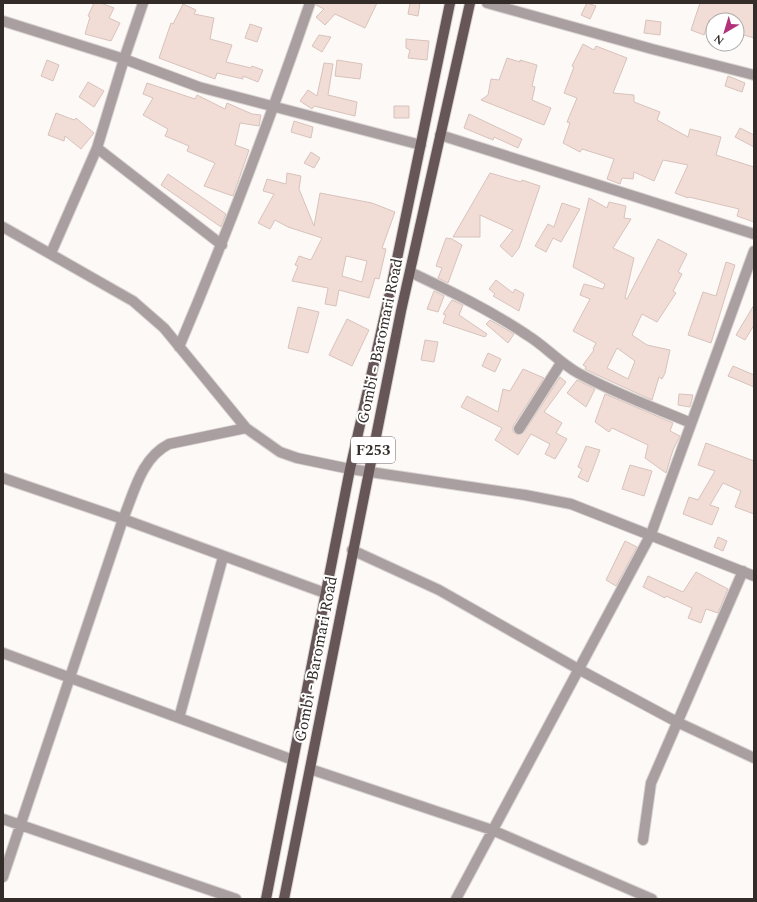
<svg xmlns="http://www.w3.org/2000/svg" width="757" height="902" font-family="Spectral,serif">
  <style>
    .building { fill: #f2ddd6; stroke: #d7c3bc; fill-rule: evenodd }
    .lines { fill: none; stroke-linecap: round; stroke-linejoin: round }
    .minor-casing { stroke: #d9d4d2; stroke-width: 12 }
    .major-casing { stroke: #d9d4d2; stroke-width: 12 }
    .minor { stroke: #a99fa0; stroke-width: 10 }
    .major { stroke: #665657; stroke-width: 10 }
    .labels { text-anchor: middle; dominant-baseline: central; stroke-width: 4; stroke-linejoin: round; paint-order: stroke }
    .shield { fill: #fff; stroke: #706b68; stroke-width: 1 }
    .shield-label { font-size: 15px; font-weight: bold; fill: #332c28 }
    .street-label { font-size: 16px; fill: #332c28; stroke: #fff }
  </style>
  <rect width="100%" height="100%" fill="#fdf9f7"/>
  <!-- building -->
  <path class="building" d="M94,3H101L114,8L109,18L120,23L111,41L85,34L90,17L88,16Z
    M316,3H377L365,28L335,14L325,25L316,17L324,9L316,5Z
    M410,3H420L418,16L408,14Z
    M587,3L596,6L590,19L581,15Z
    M700,3H754V38L737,33V20H709L704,35L691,30Z
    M183,4L196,10L194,14L214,18L210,39L232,45L226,62L251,68L252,66L263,70L258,82L243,76V79L217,73L215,79L159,58L171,23L173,24Z
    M646,20L661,22L660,35L644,33Z
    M250,24L262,28L257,42L245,38Z
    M319,35L331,37L322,52L312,46Z
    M406,39L429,41L427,60L408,58L410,50L406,48Z
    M583,44L594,50L596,46L627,58L613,93L634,95V102L660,112L657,120L688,137L690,129L721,137L716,155L754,167V222L737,216L739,209L689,197L688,198L675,193L688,165L663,160L654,181L634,172L633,179L622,178L620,184L607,179L614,159L582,149L580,152L563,143L570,123L567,122L577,98L564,93L574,67L572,66Z
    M507,58L520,62V60L537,65L532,86L535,87L532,100L551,108L544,125L481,100L488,95L491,79L499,80Z
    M47,60L59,65L53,81L41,76Z
    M337,60L362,64L360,79L335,76Z
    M324,63L333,64L328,95L357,102L355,116L314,106L312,109L300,101L308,90L317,96Z
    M728,76L745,83L742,92L725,86Z
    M88,82L104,91L94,107L79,97Z
    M147,83L195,99L197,95L225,109L227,103L252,114L261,115L259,126L240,123L235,145L249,150L233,196L204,186L215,163L187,151L189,146L165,136L168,129L143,115L153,98L143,94Z
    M394,106H409V118H394Z
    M56,113L74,120L76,118L94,133L81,149L65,136L64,141L48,135Z
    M469,114L522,139L518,148L494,137L493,140L464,128Z
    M294,121L313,127L311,138L291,132Z
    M740,128L754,135V147L735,137Z
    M311,152L320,158L314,168L304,163Z
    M287,173L301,176L299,189L314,226L320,193L372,203L395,212L382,248L386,249L379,279L375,278L369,298L339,290L336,306L325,304L328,288L292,281L298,266L295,265L299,256L311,260L322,238L288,227L275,220L270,229L258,223L274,194L263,191L267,179L286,184ZM346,256L367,261L362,282L342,276Z
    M490,173L521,182L522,180L540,186L519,248L512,257L500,246L513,230L480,215V237H453Z
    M168,174L226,214L221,227L161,185Z
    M589,198L607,208L609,202L626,206L624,218L631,219L613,248L634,258L625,298L627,299L658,239L687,254L678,272L682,274L673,291L676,293L657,322L642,314L632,335L647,345L670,350L665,373L662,379L659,377L652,400L595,374L585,369L586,367L583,365L594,350L593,349L596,343L573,331L590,299L580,295L584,284L603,289L605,284L573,267ZM617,348L635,361L628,379L607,368Z
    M562,203L580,209L561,242L553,238L546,252L535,246L548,224L554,227Z
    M446,238L452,239L462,245L448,283L438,278L442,268L436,266Z
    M726,262L735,265L711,343L688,335L703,292L716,296Z
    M496,280L513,293L515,289L524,294L519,311L493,296L495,294L489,289Z
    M434,291L444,296L438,312L427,309Z
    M452,300L463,305L459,315L487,334L485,337L443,323L446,315L443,314Z
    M754,305V325L745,340L736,335Z
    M298,307L319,312L308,353L288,348Z
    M347,319L369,330L352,366L329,355Z
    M490,320L514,334L508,343L486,324Z
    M425,340L438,342L434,362L421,360Z
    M488,353L501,359L495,372L482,366Z
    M733,366L754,375V387L728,376Z
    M523,369L544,378L513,426V432L518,435L524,432L560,377L566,382L544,412L562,423L556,433L567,439L555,459L545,454L550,444L531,434L518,455L495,440L502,428L461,407L467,396L498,412L503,389L510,391Z
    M577,380L595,389L586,407L567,393Z
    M605,394L673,423L670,431L680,436L673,450L666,473L645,458L648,445L612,428L609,432L595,422Z
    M679,394L693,395L690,407L678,405Z
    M706,443L754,461V514L735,507L741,491L723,483L710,505L719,508L712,525L683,514L689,497L698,500L715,471L698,465Z
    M586,446L600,450L588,482L578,477L582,469L578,467Z
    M630,465L652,471L644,496L622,489Z
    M718,537L727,541L723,551L714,547Z
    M625,541L637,547L616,586L606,580Z
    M696,572L728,589L718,613L706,609L701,623L688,618L692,608L666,596L665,598L643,587L648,576L683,592Z"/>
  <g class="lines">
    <defs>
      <path id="minor" d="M487,3L652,49L754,75
        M3,21L124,59L199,87L421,145
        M440,135L754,234
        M97,148L222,245
        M3,227L133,301L164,328L246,428L280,452L297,458L350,469L525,495L571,504L754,576
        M51,253L97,148L124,59L143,3
        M410,272C450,291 490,310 527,335C545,346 559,362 578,373C614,393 653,407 691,423
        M179,347C227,234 270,119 310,3
        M519,429L561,363
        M3,478L123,519L325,593
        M352,550L439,590L580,670L677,722L754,758
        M3,653L293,760
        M179,718L223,557
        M310,769L492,830L652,899
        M3,819L236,899
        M643,840L651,783L743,571
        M3,877L123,519C134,493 141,458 169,444L246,428
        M456,899L651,534L754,251"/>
      <path id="major" d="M266,899L350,469L391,288L450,3
        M284,899L401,311L470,3"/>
    </defs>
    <!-- minor casing -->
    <use href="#minor" class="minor-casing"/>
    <!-- major casing -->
    <use href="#major" class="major-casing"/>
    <!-- minor -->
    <use href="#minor" class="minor"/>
    <!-- major -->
    <use href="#major" class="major"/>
  </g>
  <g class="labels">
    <!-- shield labels -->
    <rect class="shield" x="351" y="437" width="44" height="26" rx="3"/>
    <g class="shield-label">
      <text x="373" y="450">F253</text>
    </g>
    <!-- street labels -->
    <g class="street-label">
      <text transform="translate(380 341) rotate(-78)">Gombi - Baromari Road</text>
      <text transform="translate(316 659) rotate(-79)">Gombi - Baromari Road</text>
    </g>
  </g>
  <!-- border -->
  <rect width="757" height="902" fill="none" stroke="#332c28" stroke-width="8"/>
  <!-- north arrow -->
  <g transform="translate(725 32) rotate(218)"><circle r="19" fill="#ffffff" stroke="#adaba9"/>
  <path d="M0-3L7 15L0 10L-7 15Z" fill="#b3317b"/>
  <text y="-6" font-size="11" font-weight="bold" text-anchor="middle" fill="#332c28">N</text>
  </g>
</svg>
